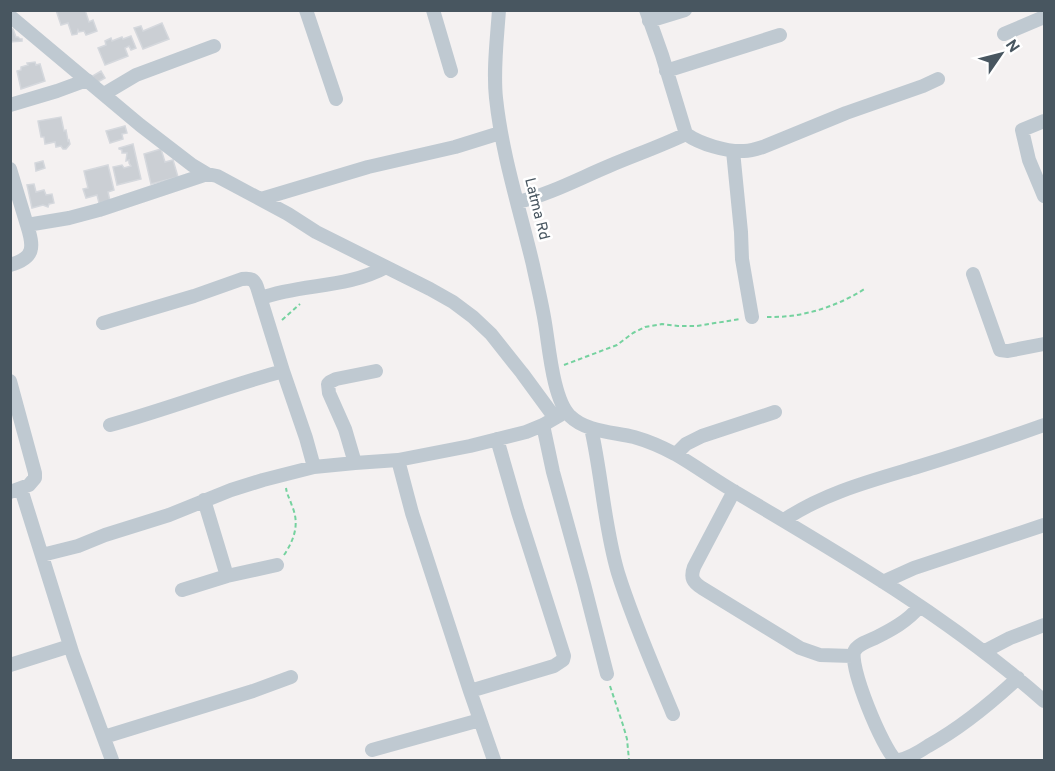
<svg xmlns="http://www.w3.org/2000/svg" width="1055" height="771" font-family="Overpass,sans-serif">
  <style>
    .building { fill: #cbcfd4; stroke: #d5d8dd; stroke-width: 1.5 }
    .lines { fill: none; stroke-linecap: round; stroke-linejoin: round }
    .path { stroke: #75d29f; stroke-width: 2; stroke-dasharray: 4.5 3; stroke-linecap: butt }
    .minor { stroke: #bfc9d1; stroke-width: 14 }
    .labels { text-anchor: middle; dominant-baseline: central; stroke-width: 5; stroke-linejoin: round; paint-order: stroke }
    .street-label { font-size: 15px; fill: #485660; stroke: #fff }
  </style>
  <rect width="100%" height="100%" fill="#f4f1f1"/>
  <!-- building -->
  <path class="building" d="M56,10H85L89,22L93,20L97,31L86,35L84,31L79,32L78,30L77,34L72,35L68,23L61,25Z
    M162,23L169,39L143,49L134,28L141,26L143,31Z
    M10,29H13L16,37H18L20,39H22V41L10,42Z
    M131,36L136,48L131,50L129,46L125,48L128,56L105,65L98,48L106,45L105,41L111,38L112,41L122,37L123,39Z
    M35,62L36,65L40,64L45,81L21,89L17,71L21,70V67L28,65L27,63Z
    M101,71L105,78L96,83L91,77Z
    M61,117L64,131L66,130L68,141L69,140L70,144L66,149H63L61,146L56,147L55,142L45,144L44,137H41L38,121Z
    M125,126L127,133L122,134L123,139L110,143L106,131Z
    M133,144L141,179L117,185L113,167L122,165L124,168L131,166L129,163V160L126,161L127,153H122V150L119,149V148Z
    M161,149L165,162L173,160L178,177L151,184L144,154Z
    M43,161L45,168L36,171L35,163Z
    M108,165L114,190L108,192L110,201L99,203L97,195L86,198L83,189L88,188L84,171Z
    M34,184L36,192L44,190L46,195L52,194L54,203L49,204L48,207L43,205L32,208L27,185Z"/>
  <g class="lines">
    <!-- path -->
    <path class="path" d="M767,317C801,318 837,307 866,288
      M282,320L300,304
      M564,365L617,345L633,333L645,327L662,324L678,326H697L740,319
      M284,555C294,540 300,524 292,506C290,499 287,495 286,488
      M610,686L623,725L627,739L629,760"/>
    <!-- minor -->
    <path class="minor" d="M306,10L336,99
      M433,10L451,71
      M499,10C497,39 493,70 496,98C502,155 520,210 533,265C537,284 542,304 545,323C549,346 553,400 570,416C586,432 614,432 634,437C648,441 662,447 675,454C696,466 716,481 737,493C844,556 951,619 1044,701
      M646,10L662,55L686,134C700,144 727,152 744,151C750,151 757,149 763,147L846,113L923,86L938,79
      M10,16L140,125L192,165L207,174
      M649,21L685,10
      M1004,34L1044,17
      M666,71L780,35
      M104,94L136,75L214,46
      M10,105L57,91L87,80
      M1044,121L1022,130L1029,160L1044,196
      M733,151L741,232L742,259L752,317
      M10,169L27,225
      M261,199L368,167L455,147L500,133
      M518,202C550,194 578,179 609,166C635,155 661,146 686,134
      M10,265C35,258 34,247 27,225L69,218L99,210L207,174L217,176L288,214L316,232L430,289L453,302L473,317L491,334L522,373L555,418
      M973,274L1000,350L1008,351L1044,344
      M261,298C303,283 345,289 386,267
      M103,323L194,296L242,279C251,278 254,279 257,287L283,371
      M10,381L35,473V478L29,485L10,492
      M110,425C168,409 225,387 283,371L306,438L314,467
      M543,425L553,472L584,584L607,674
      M591,428C602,476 604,526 618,573C633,621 654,668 673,714
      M676,454L686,444L702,436L775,412
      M398,460L412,513L470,691L494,760
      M355,463L345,429L329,393L328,384L330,382L336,379L376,371
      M21,489L73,655L112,760
      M734,491L694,567C690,578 693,582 702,588L800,648L820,655L852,656
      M204,500L227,576L277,565
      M784,520C824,493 870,481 917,467C960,454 1002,440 1044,425
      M42,555L78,546L105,535L169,515L231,490L263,480L314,467L355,463L398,460L470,446L526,432L543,425L562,414
      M883,582L914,568L1044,525
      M182,590L227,576
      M985,651L1010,638L1044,625
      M10,665L70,646
      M470,691L554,666L563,660L564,656L518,512L497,439
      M104,737L253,691L291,677
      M372,750L480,720
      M896,760C884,752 846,661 855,650C859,644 868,641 875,638C891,630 908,621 920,606
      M899,760C909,758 919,752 928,746C961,728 991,703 1018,678"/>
  </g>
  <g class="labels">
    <!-- street labels -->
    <g class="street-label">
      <text transform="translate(536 209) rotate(76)">Latma Rd</text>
    </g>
  </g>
  <!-- border -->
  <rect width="1055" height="771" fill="none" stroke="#485660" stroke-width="24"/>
  <!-- north arrow -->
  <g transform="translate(1001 54) rotate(55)" stroke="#ffffff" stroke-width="4.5" paint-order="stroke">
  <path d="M0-4.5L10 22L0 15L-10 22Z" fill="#485660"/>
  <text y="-9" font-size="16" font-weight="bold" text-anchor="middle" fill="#485660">N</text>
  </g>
</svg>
